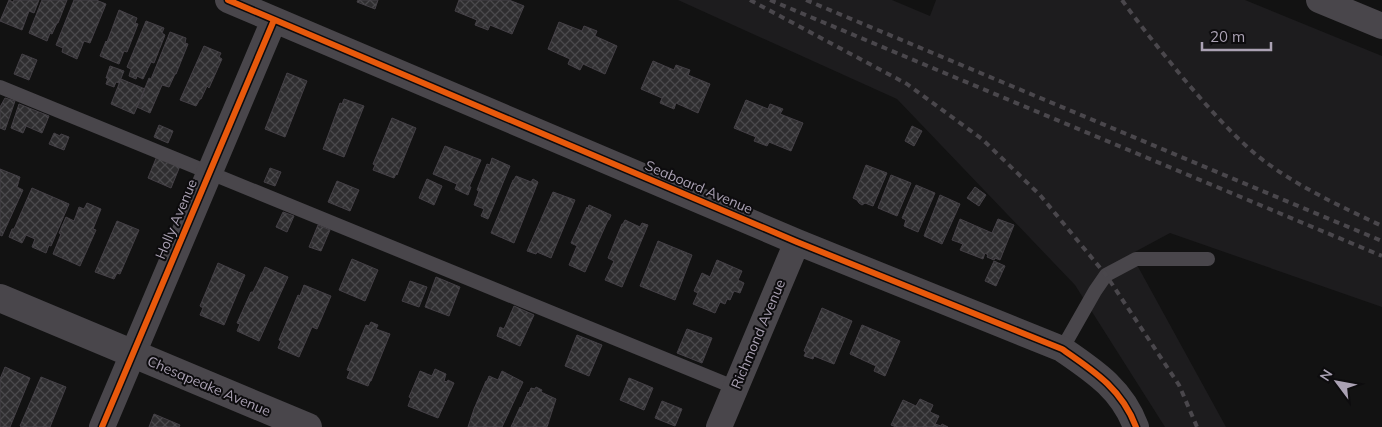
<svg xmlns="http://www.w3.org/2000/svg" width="1382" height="427" font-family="Mulish,sans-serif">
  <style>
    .built { fill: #1d1c1e }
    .building { fill: url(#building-cross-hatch); stroke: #444046 }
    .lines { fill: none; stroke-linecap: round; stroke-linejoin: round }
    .service { stroke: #49464b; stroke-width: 14 }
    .minor { stroke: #49464b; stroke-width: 26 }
    .tertiary { stroke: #49464b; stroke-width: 28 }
    .rail { stroke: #4a474c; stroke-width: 4; stroke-dasharray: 6 5; stroke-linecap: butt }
    .cycleway-casing { stroke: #0d0c0e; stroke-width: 9 }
    .cycleway { stroke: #e8590c; stroke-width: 6 }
    .labels { text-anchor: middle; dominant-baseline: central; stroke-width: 4; stroke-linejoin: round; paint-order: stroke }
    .street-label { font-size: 14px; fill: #aba2b4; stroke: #0d0c0e }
  </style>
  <defs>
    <pattern id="building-cross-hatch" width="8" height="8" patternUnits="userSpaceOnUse" patternTransform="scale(1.25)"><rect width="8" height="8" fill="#2f2e30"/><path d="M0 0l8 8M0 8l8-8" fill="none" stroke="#4a494c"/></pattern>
  </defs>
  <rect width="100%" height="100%" fill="#121212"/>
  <!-- built -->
  <path class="built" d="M678,0H892L930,16L936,0H1245L1382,56V307L1170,233L1131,254L1226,427H1165L1075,285L897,99Z"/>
  <!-- building -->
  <path class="building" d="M9,0L13,2L14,0H39L34,13L29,11L22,30L0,21Z
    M42,0H67L58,23H57L52,34L50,33L47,41L29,33Z
    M74,0H96L106,4L90,43L84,41L77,59L62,52L63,48L56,45Z
    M358,0H378L375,9L357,2Z
    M459,0H509L524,6L512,34L490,25L488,30L475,25L477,20L455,11Z
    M119,10L137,18L135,23L138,24L127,52L124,51L119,64L100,56L106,41L107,42Z
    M146,21L164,28L162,33L165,35L154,63L151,62L143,79L137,76L136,79L129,76L131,69L127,67Z
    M559,22L582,31L584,26L597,31L595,36L617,46L605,74L583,64L580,70L568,64L570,59L548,49Z
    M170,32L186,38L185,43L188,44L176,74H175L169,87L162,85L150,113L137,107L149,78L151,79Z
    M204,46L221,53L219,57L222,59L209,88L207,86L201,99H200L196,106L180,100Z
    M22,54L37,60L29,80L14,74Z
    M653,61L674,70L676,65L690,70L688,75L710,84L698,113L676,103L674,109L660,103L662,98L641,89Z
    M110,66L124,71L119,83L116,82L114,87L106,84L108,78H106Z
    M287,73L307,81L285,137L265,129Z
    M121,79L145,89L134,114L111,104Z
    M5,98L15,101L5,130L0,128V107Z
    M344,99L364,106L344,157L323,149L340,103L342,104Z
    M746,100L768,109L770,104L783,109L780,114L803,123L791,151L769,142L767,146L754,141L756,137L734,128Z
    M19,104L49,116L42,133L26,126L23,133L11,128Z
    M392,118L416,128L397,175L396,174L394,178L373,170L375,165L373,164Z
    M159,125L173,131L168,143L154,137Z
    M912,126L922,131L914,146L905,141Z
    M54,133L60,136L61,134L69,137L64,150L49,144Z
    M445,146L481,160L469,187H471L468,195L455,189L457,184L433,174Z
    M157,156L180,166L171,188L148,178Z
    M492,158L510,166L488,219L481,216L484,209L474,205L479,191L477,190L487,164L490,165Z
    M866,165L887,173L873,206L865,203L862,205L859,203L857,200L853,198Z
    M270,168L281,172L275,186L264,182Z
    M0,169L20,177L17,187L23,190L2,236L0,235Z
    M891,175L911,183L897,216L878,208Z
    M516,176L531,182L533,179L538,182L514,243L491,233L513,180H514Z
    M427,179L442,186L434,205L419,198Z
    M337,181L359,190L350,211L328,202Z
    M916,185L935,193L918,232L904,226L906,220L902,218Z
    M975,187L986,195L979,206L967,198Z
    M32,188L69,204L51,246L49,245L46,253L32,247L35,239L26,235L22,243L9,237L12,229H14Z
    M553,192L575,200L551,258L537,252L536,254L527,251Z
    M940,195L960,204L942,244L924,236Z
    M87,203L101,209L93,229L96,230L80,266L53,254L61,234L59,233L66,217L74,221L79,207L84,209Z
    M589,205L611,215L609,220H608L585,272L569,265L577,246L571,243L587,207L588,208Z
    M283,212L294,216L287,232L276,227Z
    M960,219L992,233L998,219L1014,225L1000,260L995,258L994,260L987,257L988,255L985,253L983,259L960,250L963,244L952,240Z
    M625,220L640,227L642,223L648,225L622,287L605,280L614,261L608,258L622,224H623Z
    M117,221L139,230L120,274L117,273L114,279L95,272Z
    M318,225L330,230L321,251L309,247Z
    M658,241L692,255L675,300L640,286Z
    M352,259L378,270L365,301L339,290Z
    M717,260L742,271L738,280L744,283L740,293L734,291L730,300L727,299L725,304L720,302L715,313L693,304L698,293L694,291L702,273L710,277Z
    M994,261L1005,266L996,286L985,281Z
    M218,263L245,275L224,325L200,315L203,308L200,306Z
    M265,267L288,277L259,341L237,331L240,324L237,323L251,292H253Z
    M436,277L460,287L449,316L425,307Z
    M410,281L427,287L419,307L402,301Z
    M304,285L331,296L317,329L312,327L299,357L278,348L281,341L279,340L298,295L300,296Z
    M514,306L534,315L520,346L497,336L500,327L504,329Z
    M822,308L852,321L834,364L814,356L813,359L804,356L806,352L804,351Z
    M371,322L378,325L376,329L390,334L371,381H370L368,386L347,378L350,371L347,370L366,325L369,326Z
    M862,325L900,341L885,376L874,371L876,366L850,354Z
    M687,329L712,338L702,363L677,353Z
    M577,335L602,345L589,376L565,366Z
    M5,367L30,378L10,427H0V379Z
    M435,369L446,374L444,381L447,382L448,380L454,383L438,418L408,406L411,398L409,397L420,371L432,376Z
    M502,371L523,382L502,427H468L474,409L486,381H487L489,376L498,380Z
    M41,377L66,387L50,427H22L20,426Z
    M629,378L653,388L644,410L620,400Z
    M536,387L542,390L541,392L556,399L547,427H511L520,407L521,408L528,392L529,393L531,388L535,389Z
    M920,399L933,405L930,412L939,416L935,424L941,426L942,424L948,427H896L891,425L903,400L916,406Z
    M662,401L682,409L675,426L655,418Z
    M154,414L180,425L179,427H149Z"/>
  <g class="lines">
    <!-- service -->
    <path class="service" d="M0,87L736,388
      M1062,349L1095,291L1106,275L1136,259H1208"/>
    <!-- minor -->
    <path class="minor" d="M228,0L797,242L1062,349C1094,371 1122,389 1136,427
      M1319,0L1382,26
      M102,427L274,20
      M719,427L797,242"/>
    <!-- tertiary -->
    <path class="tertiary" d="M0,298L308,427"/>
    <!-- rail -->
    <path class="rail" d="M750,0L907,84L982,139L1040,195L1106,275L1179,385L1197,427
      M770,0L1382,256
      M806,0L1382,241
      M1122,0C1141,27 1162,52 1183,78C1207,106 1231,134 1259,157C1296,186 1340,206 1382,226"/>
    <defs>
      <path id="cycleway" d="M228,0L797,242L1062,349C1094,371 1122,389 1136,427
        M102,427L274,20"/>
    </defs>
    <!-- cycleway casing -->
    <use href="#cycleway" class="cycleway-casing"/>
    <!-- cycleway -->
    <use href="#cycleway" class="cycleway"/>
  </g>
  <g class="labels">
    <!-- street labels -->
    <g class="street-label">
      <text transform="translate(699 187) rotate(23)">Seaboard Avenue</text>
      <text transform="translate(176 219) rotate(-67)">Holly Avenue</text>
      <text transform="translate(758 334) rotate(-67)">Richmond Avenue</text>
      <text transform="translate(209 386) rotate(23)">Chesapeake Avenue</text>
    </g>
  </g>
  <!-- north arrow -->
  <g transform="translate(1337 382) rotate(302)" stroke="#0d0c0e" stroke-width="4" paint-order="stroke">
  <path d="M0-4L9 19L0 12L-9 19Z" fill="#aba2b4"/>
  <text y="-8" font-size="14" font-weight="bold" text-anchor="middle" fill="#aba2b4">N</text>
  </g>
  <!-- scale -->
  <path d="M1202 42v8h69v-8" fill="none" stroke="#aba2b4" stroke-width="2.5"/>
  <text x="1210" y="42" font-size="15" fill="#aba2b4" stroke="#0d0c0e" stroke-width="4" paint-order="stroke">20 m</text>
</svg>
